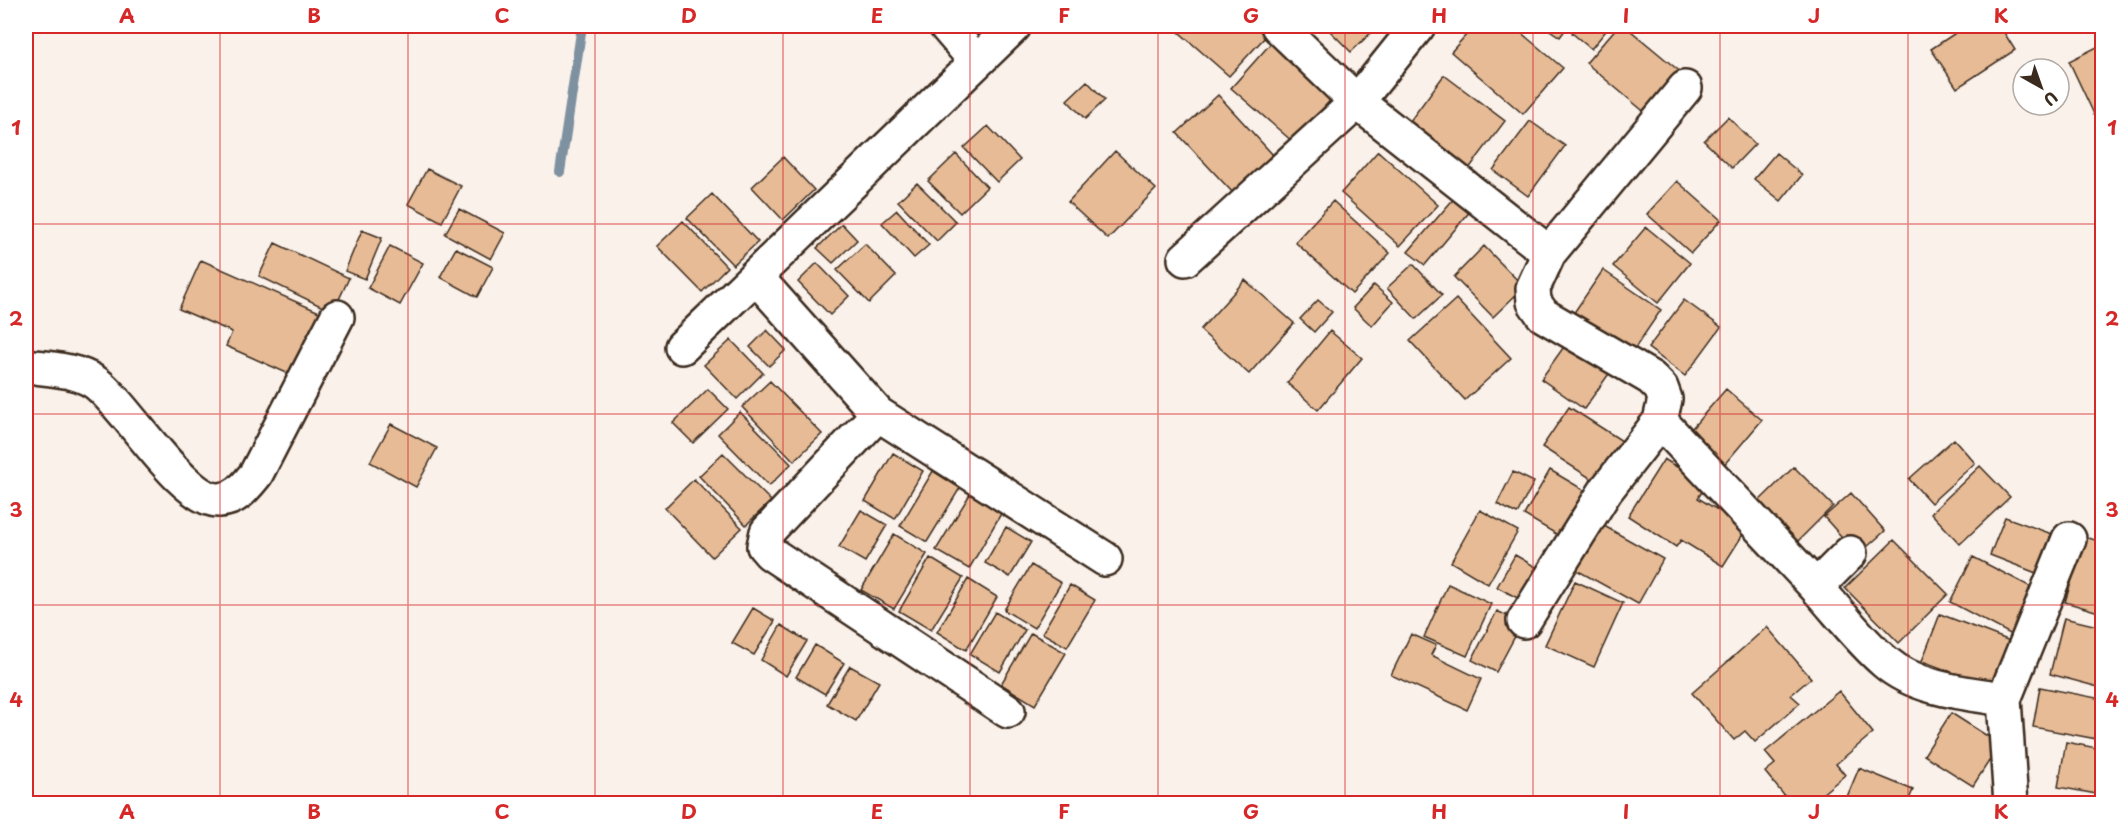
<svg xmlns="http://www.w3.org/2000/svg" width="2128" height="829" font-family="'Playpen Sans',sans-serif">
  <style>
    .lines { fill: none; stroke-linecap: round; stroke-linejoin: round }
    .stream { stroke: #7e91a0; stroke-width: 10 }
    .building { fill: #e6bb96; stroke: #3b2a1e; stroke-width: 1.5 }
    .minor-casing { stroke: #3b2a1e; stroke-width: 38 }
    .minor { stroke: #fff; stroke-width: 33 }
    .grid { fill: none; stroke: #d62828; stroke-width: 1.5; stroke-opacity: 0.55 }
    .neatline { fill: none; stroke: #d62828; stroke-width: 2 }
    .grid-label { font-size: 20px; text-anchor: middle; font-weight: bold; fill: #d62828 }
  </style>
  <rect width="100%" height="100%" fill="#faf1ea"/>
  <filter id="ink" filterUnits="userSpaceOnUse"><feTurbulence type="fractalNoise" baseFrequency=".0167" numOctaves="2"/><feDisplacementMap in="SourceGraphic" scale="12" xChannelSelector="R" yChannelSelector="G"/><feConvolveMatrix kernelMatrix="1 2 1 2 8 2 1 2 1" color-interpolation-filters="sRGB"/></filter>
  <g filter="url(#ink)">
    <g class="lines">
      <!-- stream -->
      <path class="stream" d="M560,172L582,26"/>
    </g>
    <!-- building -->
    <path class="building" d="M1172,26H1254L1266,36L1229,76Z
      M1325,26H1378L1351,52Z
      M1474,26H1513L1563,68L1523,114L1451,52Z
      M1544,26H1568L1560,37Z
      M1578,26H1610L1591,49L1572,33Z
      M1618,26H1625L1683,74L1648,115L1586,63Z
      M1966,26H2000L2015,50L1957,88L1931,49Z
      M1272,42L1334,96L1293,142L1231,88Z
      M2099,46L2102,55V110L2094,114L2069,61Z
      M1444,75L1505,121L1468,170L1407,125Z
      M1087,81L1105,100L1085,119L1067,100Z
      M1218,95L1274,156L1234,194L1177,133Z
      M1728,117L1755,144L1732,168L1704,141Z
      M1530,121L1565,146L1528,196L1493,170Z
      M988,126L1020,160L997,182L964,148Z
      M1115,151L1156,189L1108,239L1068,202Z
      M1378,151L1438,205L1400,246L1341,193Z
      M1776,153L1802,175L1781,201L1754,179Z
      M956,154L987,187L960,213L928,181Z
      M783,157L814,190L783,220L752,187Z
      M427,169L461,186L442,222L408,204Z
      M1677,181L1721,220L1691,253L1647,214Z
      M917,183L956,222L937,241L898,201Z
      M712,194L758,242L733,265L687,218Z
      M1456,196L1472,209L1425,265L1408,252Z
      M1333,201L1390,253L1352,294L1295,242Z
      M459,209L505,233L491,259L445,234Z
      M897,210L929,245L914,258L882,223Z
      M683,221L727,267L702,292L657,246Z
      M842,224L857,240L833,263L817,248Z
      M1646,227L1690,263L1658,303L1613,266Z
      M362,230L382,238L365,279L345,271Z
      M275,243L349,278L333,312L259,276Z
      M865,244L896,276L869,303L837,270Z
      M390,246L423,263L400,305L368,288Z
      M1484,246L1524,287L1493,317L1454,277Z
      M456,248L493,267L477,297L440,277Z
      M201,260L326,315L298,378L226,346L232,332L179,309Z
      M817,263L849,296L830,315L798,282Z
      M1413,264L1442,295L1416,319L1387,288Z
      M1603,270L1661,310L1631,354L1573,314Z
      M1245,280L1294,323L1249,374L1200,330Z
      M1374,285L1393,302L1372,326L1353,308Z
      M1456,299L1511,358L1465,400L1410,341Z
      M1318,300L1332,312L1314,332L1300,319Z
      M1684,300L1721,327L1685,376L1648,348Z
      M767,330L786,350L769,366L750,347Z
      M1330,331L1362,358L1318,410L1287,383Z
      M731,340L763,373L737,399L704,365Z
      M1568,341L1611,371L1584,409L1541,379Z
      M770,381L822,434L794,461L742,407Z
      M708,389L728,409L693,443L673,423Z
      M1726,389L1762,420L1723,466L1686,435Z
      M1569,407L1630,446L1604,487L1542,447Z
      M740,412L791,464L769,486L718,434Z
      M391,424L437,448L416,487L370,462Z
      M1954,439L1975,463L1931,503L1909,479Z
      M723,453L771,501L746,525L699,476Z
      M893,453L923,471L895,519L865,501Z
      M1664,459L1706,485L1698,498L1747,528L1723,566L1681,540L1676,547L1628,516Z
      M1980,466L2010,497L1960,544L1931,513Z
      M1794,467L1833,506L1795,544L1756,504Z
      M1550,470L1594,496L1568,541L1524,515Z
      M933,471L960,488L927,542L900,526Z
      M1513,472L1534,482L1517,514L1497,504Z
      M694,479L742,528L712,557L665,508Z
      M1851,493L1885,531L1858,555L1824,517Z
      M970,494L1002,512L969,569L936,550Z
      M861,510L887,525L865,562L839,547Z
      M1480,510L1518,531L1488,584L1451,562Z
      M2005,517L2063,538L2049,578L1990,555Z
      M1597,522L1663,559L1638,604L1571,567Z
      M1006,527L1031,542L1010,577L985,563Z
      M894,534L927,554L894,609L861,590Z
      M2085,537L2102,542V613L2065,602Z
      M1894,540L1948,594L1899,643L1845,588Z
      M1515,555L1541,570L1523,601L1497,587Z
      M1973,557L2035,589L2012,635L1950,602Z
      M930,558L963,578L931,630L899,611Z
      M1031,565L1061,583L1034,628L1004,610Z
      M968,579L997,597L966,650L937,632Z
      M1575,581L1623,603L1594,667L1545,645Z
      M1448,584L1491,604L1467,656L1424,637Z
      M1070,585L1095,600L1067,647L1042,633Z
      M753,608L775,621L754,655L732,643Z
      M1497,611L1522,623L1496,672L1472,660Z
      M995,612L1025,630L1000,672L970,654Z
      M1940,614L2010,641L1992,687L1922,661Z
      M2064,618L2102,627V688L2050,674Z
      M781,625L807,641L786,676L761,660Z
      M1767,627L1811,678L1791,695L1800,703L1755,742L1745,731L1734,740L1692,693Z
      M1031,633L1066,653L1035,705L1001,684Z
      M1411,634L1436,645L1431,655L1481,679L1467,710L1391,675Z
      M815,645L844,663L825,694L796,677Z
      M850,666L879,682L856,721L827,704Z
      M2040,687L2102,699V740L2033,727Z
      M1839,691L1873,733L1836,764L1845,775L1810,804H1791L1765,772L1775,764L1765,752Z
      M1951,713L2000,744L1973,786L1924,755Z
      M2066,742L2102,749V795L2058,787Z
      M1859,768L1913,790L1907,804H1844Z"/>
    <g class="lines">
      <defs>
        <path id="minor" d="M946,26L976,61
          M1278,26L1357,102L1549,253
          M1185,259L1357,102L1418,26
          M755,276L878,414L1105,559
          M682,347L1014,26
          M26,366C49,369 76,369 96,383C127,406 184,503 220,500C237,499 246,486 256,474L337,317
          M878,414L767,532L764,546L770,553L1008,711
          M1660,421L1816,587
          M1850,553L1816,587C1838,611 1860,641 1885,662C1916,689 1965,693 2004,699
          M1524,621L1606,490L1660,421L1665,399L1661,388L1651,378L1543,315L1534,302L1533,288L1549,253L1685,88
          M2011,804L2004,699L2069,539"/>
      </defs>
      <!-- minor casing -->
      <use href="#minor" class="minor-casing"/>
      <!-- minor -->
      <use href="#minor" class="minor"/>
    </g>
  </g>
  <!-- grid -->
  <path class="grid" d="M220,26V804M408,26V804M595,26V804M783,26V804M970,26V804M1158,26V804M1345,26V804M1533,26V804M1720,26V804M1908,26V804M26,224H2102M26,414H2102M26,605H2102"/>
  <!-- margin -->
  <rect width="2128" height="829" fill="none" stroke="#fff" stroke-width="66"/>
  <!-- north arrow -->
  <g transform="translate(2041 87) rotate(140)"><circle r="28" fill="#ffffff" stroke="#b1aaa5" stroke-width="1.5"/>
  <path d="M0-4.5L10 22L0 15L-10 22Z" fill="#3b2a1e"/>
  <text y="-9" font-size="16" font-weight="bold" text-anchor="middle" fill="#3b2a1e">U</text>
  </g>
  <rect x="33" y="33" width="2062" height="763" class="neatline"/>
  <g class="grid-label">
    <text x="127" y="23">A</text>
    <text x="314" y="23">B</text>
    <text x="502" y="23">C</text>
    <text x="689" y="23">D</text>
    <text x="877" y="23">E</text>
    <text x="1064" y="23">F</text>
    <text x="1251" y="23">G</text>
    <text x="1439" y="23">H</text>
    <text x="1626" y="23">I</text>
    <text x="1814" y="23">J</text>
    <text x="2001" y="23">K</text>
    <text x="16" y="135">1</text>
    <text x="2112" y="135">1</text>
    <text x="16" y="326">2</text>
    <text x="2112" y="326">2</text>
    <text x="16" y="517">3</text>
    <text x="2112" y="517">3</text>
    <text x="16" y="707">4</text>
    <text x="2112" y="707">4</text>
    <text x="127" y="819">A</text>
    <text x="314" y="819">B</text>
    <text x="502" y="819">C</text>
    <text x="689" y="819">D</text>
    <text x="877" y="819">E</text>
    <text x="1064" y="819">F</text>
    <text x="1251" y="819">G</text>
    <text x="1439" y="819">H</text>
    <text x="1626" y="819">I</text>
    <text x="1814" y="819">J</text>
    <text x="2001" y="819">K</text>
  </g>
</svg>
